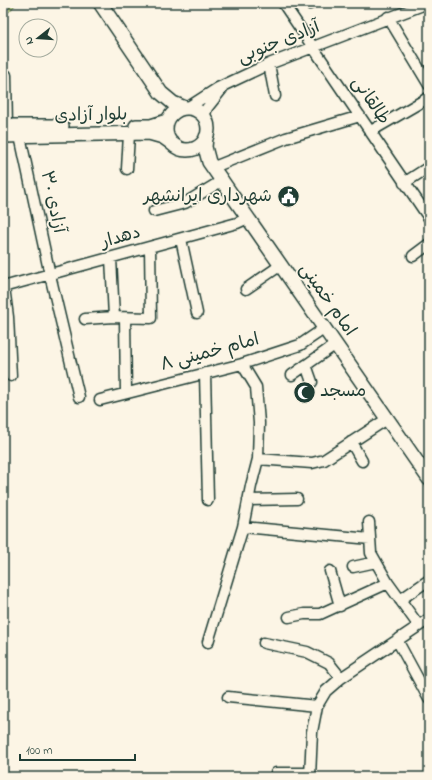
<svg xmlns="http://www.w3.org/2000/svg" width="432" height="780" font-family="'Indie Flower','Playpen Sans Arabic',sans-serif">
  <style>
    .green { fill: #c9db90; stroke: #748c62 }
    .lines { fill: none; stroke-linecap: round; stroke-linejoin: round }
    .minor-casing { stroke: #1f3d34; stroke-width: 13 }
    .major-casing { stroke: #1f3d34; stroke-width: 16 }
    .minor { stroke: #fcf5e5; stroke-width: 10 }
    .major { stroke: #fcf5e5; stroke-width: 13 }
    .labels { text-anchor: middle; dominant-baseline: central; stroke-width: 3.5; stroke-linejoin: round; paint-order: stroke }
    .street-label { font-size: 18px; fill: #1f3d34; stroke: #fcf5e5 }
    .poi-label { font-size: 18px; fill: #1f3d34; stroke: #fcf5e5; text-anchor: end }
  </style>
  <rect width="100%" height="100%" fill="#fcf5e5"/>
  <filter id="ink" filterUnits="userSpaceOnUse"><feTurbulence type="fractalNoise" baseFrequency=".025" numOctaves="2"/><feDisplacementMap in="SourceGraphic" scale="8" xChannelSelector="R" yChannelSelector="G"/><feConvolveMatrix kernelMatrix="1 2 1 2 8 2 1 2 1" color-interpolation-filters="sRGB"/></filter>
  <g filter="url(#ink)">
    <!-- green -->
    <path class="green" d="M3,3H17L6,15L3,113Z"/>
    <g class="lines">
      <defs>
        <path id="minor" d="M283,3L429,218
          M310,4L312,3
          M388,17L429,85
          M269,64L275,96
          M6,75L7,126
          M187,108L218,88L269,64L428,3
          M204,117L207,108L222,89
          M371,131L428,98
          M20,136L50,275L79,397
          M214,167L286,138L360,116
          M127,169L129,134
          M404,183L429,167
          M154,211L185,203L223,180
          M181,239L197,313
          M413,256L429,244
          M111,258L114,317
          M3,287L237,223L248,218
          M4,287L8,317L11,376
          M246,289L281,265
          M125,318L126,393
          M85,319L114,317L151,318L150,247
          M242,364L256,387L259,423L258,459L251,486L243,527L370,539
          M306,365L312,382
          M205,373L208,500
          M292,375L336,344
          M100,400L242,364L300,345L325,328
          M351,442L362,461
          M258,459L312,463L324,460L387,419
          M248,500L297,499
          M369,522L371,553L388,583L419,626
          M353,567L376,562
          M330,571L340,606
          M400,600L429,580
          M289,617L304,614H320L388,583
          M397,640L429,699
          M208,642L243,527
          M264,643L307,652L329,663L341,678
          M228,697L317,706
          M276,773H310
          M310,777L312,732L317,706L326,691L341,678L429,619"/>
        <path id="major" d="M100,3L161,93L173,103L185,108
          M166 129a21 21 0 1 1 42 0a21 21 0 1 1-42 0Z
          M3,126H62
          M136,126H151L167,121
          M3,136L149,133L163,137L177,147
          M206,137L205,147L209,162L429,479"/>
      </defs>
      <!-- minor casing -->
      <use href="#minor" class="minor-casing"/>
      <!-- major casing -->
      <use href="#major" class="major-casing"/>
      <!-- minor -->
      <use href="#minor" class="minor"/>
      <!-- major -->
      <use href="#major" class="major"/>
    </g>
  </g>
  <!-- icons -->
  <defs>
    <symbol id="civic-disc" viewBox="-11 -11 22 22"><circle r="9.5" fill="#1f3d34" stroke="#fcf5e5"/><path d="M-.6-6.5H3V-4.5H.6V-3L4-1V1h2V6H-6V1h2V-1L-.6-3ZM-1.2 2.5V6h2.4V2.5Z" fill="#fff"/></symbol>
    <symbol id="mosque-disc" viewBox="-11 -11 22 22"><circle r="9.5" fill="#1f3d34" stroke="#fcf5e5"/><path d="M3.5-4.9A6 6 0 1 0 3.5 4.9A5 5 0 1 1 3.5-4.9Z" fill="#fff"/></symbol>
  </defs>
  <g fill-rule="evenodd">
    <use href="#civic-disc" x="276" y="184" width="25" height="25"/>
    <use href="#mosque-disc" x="292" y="380" width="25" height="25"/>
  </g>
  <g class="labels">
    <!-- street labels -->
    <g class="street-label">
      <text transform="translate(279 43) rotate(-22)">آزادی جنوبی</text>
      <text transform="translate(370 101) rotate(56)">طالقانی</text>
      <text transform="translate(91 116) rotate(-1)">بلوار آزادی</text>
      <text transform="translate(52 202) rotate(78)">آزادی ۳۰</text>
      <text transform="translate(121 238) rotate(-16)">دهدار</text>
      <text transform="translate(327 300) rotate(55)">امام خمینی</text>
      <text transform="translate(210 353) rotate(-15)">امام خمینی ۸</text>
    </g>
    <!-- poi labels -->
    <g class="poi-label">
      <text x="272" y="197">شهرداری ایرانشهر</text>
      <text x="320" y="392" text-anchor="start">مسجد</text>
    </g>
  </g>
  <!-- margin -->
  <rect width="432" height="780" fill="none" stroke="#fcf5e5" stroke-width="16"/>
  <rect x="8" y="8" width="416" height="764" fill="none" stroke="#1f3d34" stroke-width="1.5" filter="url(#ink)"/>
  <!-- north arrow -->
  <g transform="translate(38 38) rotate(253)"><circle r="19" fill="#fcf5e5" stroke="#a4ab9e"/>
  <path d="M0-3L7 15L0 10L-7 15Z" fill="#1f3d34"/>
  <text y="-6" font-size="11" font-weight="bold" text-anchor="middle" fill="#1f3d34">N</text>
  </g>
  <!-- scale -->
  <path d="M20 754v6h115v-6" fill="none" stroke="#1f3d34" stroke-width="2"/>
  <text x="26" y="754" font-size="12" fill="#1f3d34" stroke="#fcf5e5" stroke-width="3" paint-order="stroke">100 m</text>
</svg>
